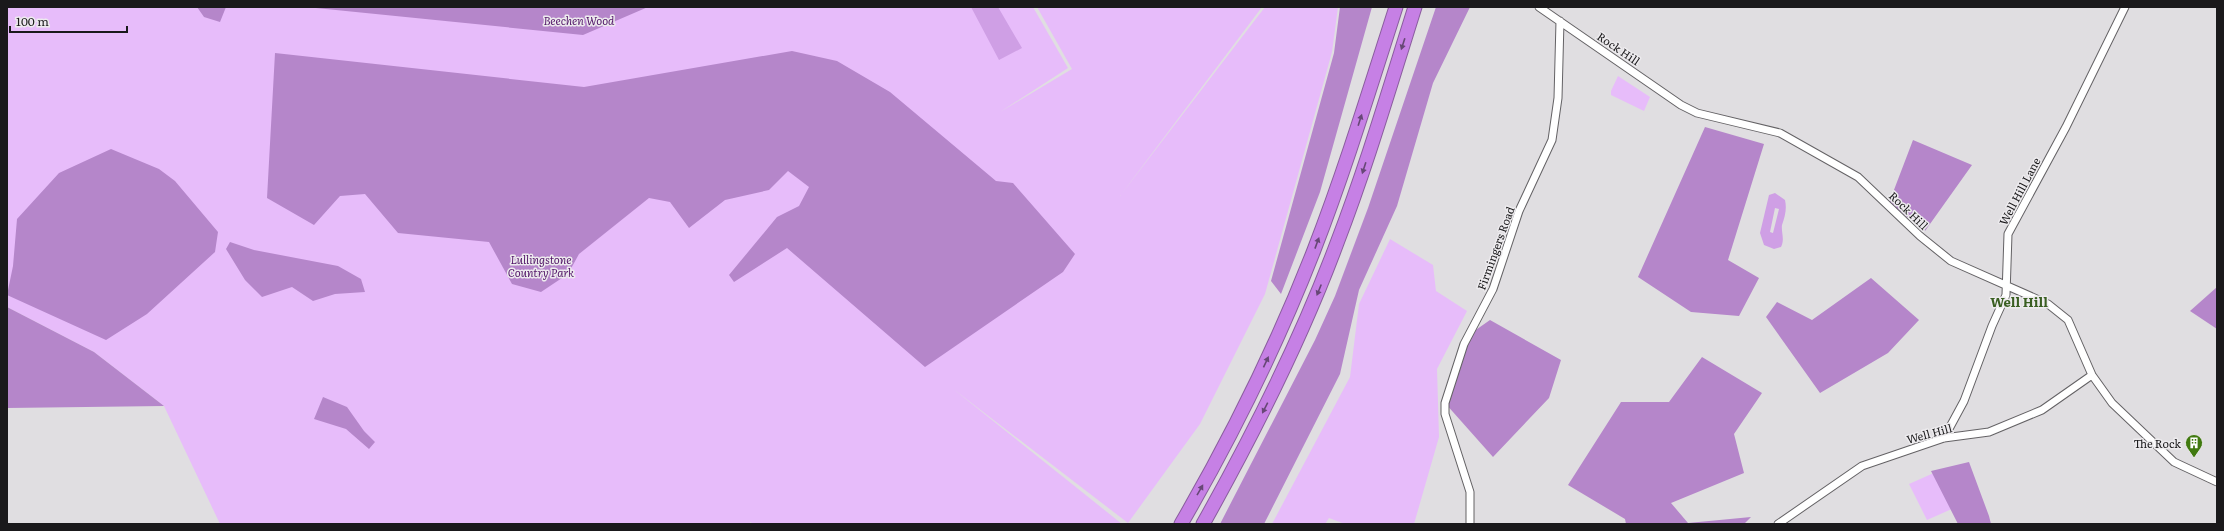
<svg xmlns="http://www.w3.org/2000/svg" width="2224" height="531" font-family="Literata,serif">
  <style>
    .green { fill: #e7bcfa }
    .forest { fill: #b586ca }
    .water { fill: #cf9fe5; fill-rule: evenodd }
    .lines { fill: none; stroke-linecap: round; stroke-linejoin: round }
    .street-casing { stroke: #646265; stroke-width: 9 }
    .highway-casing { stroke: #8a5c9e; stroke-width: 15 }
    .street { stroke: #fff; stroke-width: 7 }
    .highway { stroke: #c680e5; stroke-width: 13 }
    .oneway { fill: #674776 }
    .labels { text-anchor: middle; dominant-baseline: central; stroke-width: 3; stroke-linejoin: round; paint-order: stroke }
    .park-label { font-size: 11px; font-style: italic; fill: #521668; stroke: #edebee }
    .street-label { font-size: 11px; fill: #1a191b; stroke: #edebee }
    .poi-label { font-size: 11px; fill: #1a191b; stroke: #edebee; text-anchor: end }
    .quarter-label { font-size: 13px; font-weight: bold; fill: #3a5f22; stroke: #edebee }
  </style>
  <rect width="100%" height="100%" fill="#e0dee1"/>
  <!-- green -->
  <path class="green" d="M7,7H1033L1068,68L1000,112L1072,69L1037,7H1262L1120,196L1265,7H1338L1332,52L1265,294L1200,424L1128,523L952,388L1122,524H752L751,522L748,524H220L164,406L94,352L7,307Z
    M1618,76L1650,97L1644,111L1611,95V91Z
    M1390,239L1433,265L1436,291L1467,311L1437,369L1439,437L1414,524H1345L1329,518L1325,524H1272L1350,377L1359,304Z
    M1936,472L1954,508L1927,520L1909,484Z"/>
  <!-- forest -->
  <path class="forest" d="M197,7H226L220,22L204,17Z
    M306,7H648L583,35Z
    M1340,7H1372L1320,192L1281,294L1271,281L1334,53Z
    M1436,7H1470L1433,83L1397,206L1359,290L1340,374L1264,524H1220L1315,340L1335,296L1368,208Z
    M792,51L837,61L890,92L996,181L1013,183L1075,254L1063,272L925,367L787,248L734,282L729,275L777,217L799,206L809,187L788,171L769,190L725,200L689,228L670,202L649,198L579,254L568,274L541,292L512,284L489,242L398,233L365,194L340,196L314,225L267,198L275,53L584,87Z
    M1705,127L1764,144L1728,260L1759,278L1739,316L1691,312L1638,277Z
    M1913,140L1972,165L1925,231L1889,203Z
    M111,149L159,169L175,181L218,232L215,252L147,314L106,340L7,295L13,266L17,219L59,173Z
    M230,242L254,250L338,266L361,279L365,292L335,294L313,301L292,287L262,297L245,280L226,249Z
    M1871,278L1919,320L1888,353L1820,393L1766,317L1777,302L1812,320Z
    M2217,287V329L2190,311Z
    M7,307L94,352L164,406L7,408Z
    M1490,320L1561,360L1549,398L1493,457L1445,403L1470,334Z
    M1702,357L1762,393L1734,434L1744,473L1671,503L1688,523L1751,517L1744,524H1626L1625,519L1568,485L1621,402H1669Z
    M323,397L347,407L364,431L375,442L369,449L346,429L314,419Z
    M1969,462L1989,516L1991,524H1958L1931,471Z"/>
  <!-- water -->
  <path class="water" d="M971,7H998L1022,48L999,60Z
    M1775,193L1785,200C1787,209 1785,216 1782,225C1781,232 1785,239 1781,247L1774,249L1764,245L1760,233L1769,195ZM1775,208L1779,209L1773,233L1770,232Z"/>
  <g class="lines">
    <defs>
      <path id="street" d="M1539,7L1681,105L1697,113L1780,133L1858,177L1920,236L1951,261L2048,304L2068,320L2092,375L2112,403L2174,462L2217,482
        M1944,438L1964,401L1992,326L2006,295L2008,234L2066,127L2125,7
        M1470,524V492L1445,414V403L1464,344L1493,289L1519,211L1552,140L1558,98L1560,21
        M1778,524L1862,466L1944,438L1989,432L2042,410L2092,375"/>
      <path id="highway" d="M1181,524C1232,436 1277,345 1314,250C1345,170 1370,88 1396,7
        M1203,524C1254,433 1301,340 1337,243C1367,165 1390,86 1415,7"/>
    </defs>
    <!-- street casing -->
    <use href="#street" class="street-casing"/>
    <!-- highway casing -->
    <use href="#highway" class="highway-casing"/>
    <!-- street -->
    <use href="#street" class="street"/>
    <!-- highway -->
    <use href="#highway" class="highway"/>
  </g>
  <!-- one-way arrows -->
  <defs><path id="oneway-solid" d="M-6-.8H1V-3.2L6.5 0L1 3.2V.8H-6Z"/></defs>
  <g class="oneway">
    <use href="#oneway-solid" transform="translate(1403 44) rotate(108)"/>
    <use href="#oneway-solid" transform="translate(1360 120) rotate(-72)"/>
    <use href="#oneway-solid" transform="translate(1364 168) rotate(108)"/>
    <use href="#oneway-solid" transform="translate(1317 243) rotate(-70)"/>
    <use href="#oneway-solid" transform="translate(1319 290) rotate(112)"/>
    <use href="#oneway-solid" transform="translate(1266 362) rotate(-65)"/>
    <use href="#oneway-solid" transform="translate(1265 408) rotate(117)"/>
    <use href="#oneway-solid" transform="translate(1200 490) rotate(-60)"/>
  </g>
  <!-- icons -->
  <defs>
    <symbol id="building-pin" viewBox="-11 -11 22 30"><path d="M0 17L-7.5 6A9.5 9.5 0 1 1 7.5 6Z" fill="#40790f" stroke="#edebee"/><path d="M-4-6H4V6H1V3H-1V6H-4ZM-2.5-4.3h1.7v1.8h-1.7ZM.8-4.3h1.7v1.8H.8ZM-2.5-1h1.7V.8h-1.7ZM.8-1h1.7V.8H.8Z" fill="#fff"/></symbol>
  </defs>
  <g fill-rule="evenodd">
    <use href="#building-pin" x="2184" y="433" width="20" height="27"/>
  </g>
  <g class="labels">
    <!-- park labels -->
    <g class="park-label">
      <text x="579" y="20">Beechen Wood</text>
      <text x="541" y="259">Lullingstone<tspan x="541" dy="13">Country Park</tspan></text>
    </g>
    <!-- street labels -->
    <g class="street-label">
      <text transform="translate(1619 48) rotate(34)">Rock Hill</text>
      <text transform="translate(2019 191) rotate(-62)">Well Hill Lane</text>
      <text transform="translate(1909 210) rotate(44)">Rock Hill</text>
      <text transform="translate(1495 248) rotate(-70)">Firmingers Road</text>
      <text transform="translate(1929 433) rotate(-15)">Well Hill</text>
    </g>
    <!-- poi labels -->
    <g class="poi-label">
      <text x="2181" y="443">The Rock</text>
    </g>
    <!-- quarter labels -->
    <g class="quarter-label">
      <text x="2019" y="301">Well Hill</text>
    </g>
  </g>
  <!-- border -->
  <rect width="2224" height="531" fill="none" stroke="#1a191b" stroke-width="16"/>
  <!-- scale -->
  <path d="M10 26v6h117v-6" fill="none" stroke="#1a191b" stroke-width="2"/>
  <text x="16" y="26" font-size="12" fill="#1a191b" stroke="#edebee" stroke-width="3" paint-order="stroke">100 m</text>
</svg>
